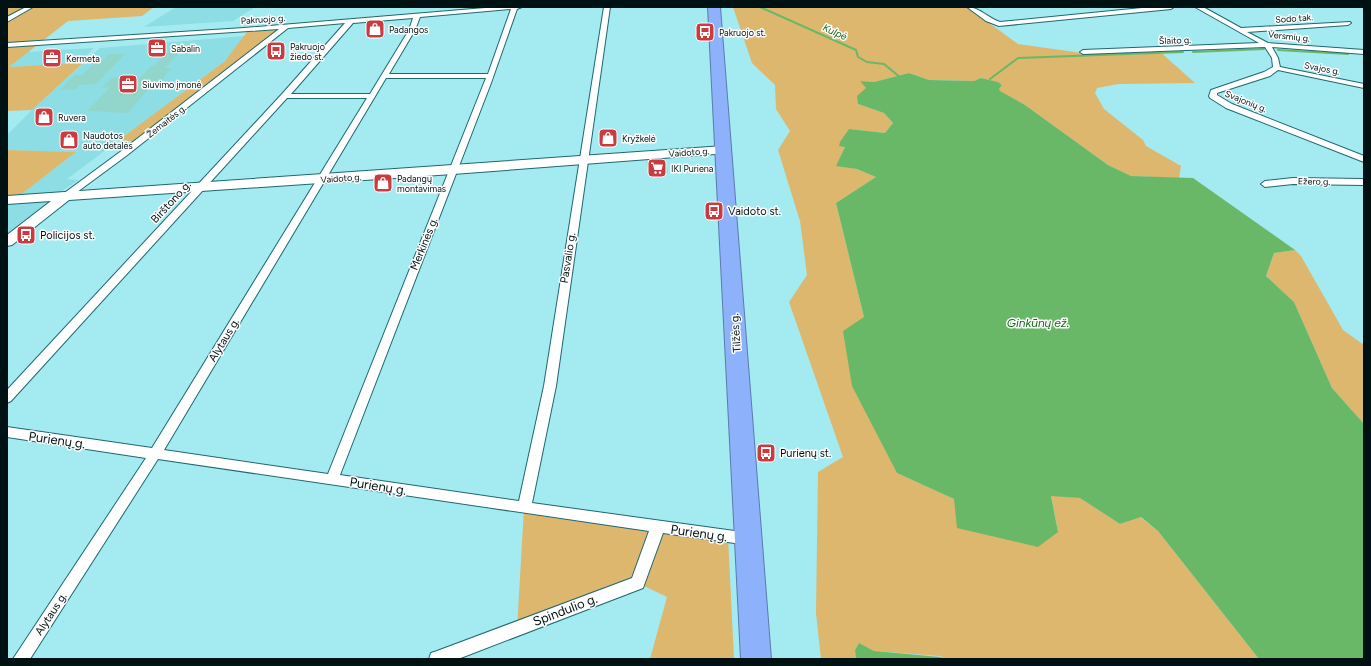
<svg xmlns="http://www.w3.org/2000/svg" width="1371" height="666" font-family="Figtree,sans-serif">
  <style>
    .built { fill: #8ddde4 }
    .green { fill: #dcb76d }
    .water { fill: #69b867 }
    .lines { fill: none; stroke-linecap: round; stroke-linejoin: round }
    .stream { stroke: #69b867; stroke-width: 2 }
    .building { fill: #92d6cb }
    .street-casing { stroke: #1e686f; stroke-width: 2 }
    .secondary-casing { stroke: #1e686f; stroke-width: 2 }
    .highway-casing { stroke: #5c7aaa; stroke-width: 2 }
    .street { fill: #fff; fill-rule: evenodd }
    .secondary { fill: #fff; fill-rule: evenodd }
    .highway { fill: #8db2fb; fill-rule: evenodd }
    .labels { text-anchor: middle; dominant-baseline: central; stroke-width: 3; stroke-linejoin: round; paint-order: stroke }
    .far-street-label { font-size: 9px; fill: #001113; stroke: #fdfdfd }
    .far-poi-label { font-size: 9px; fill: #001113; stroke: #fdfdfd; text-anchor: start }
    .far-water-label { font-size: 10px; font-style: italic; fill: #156619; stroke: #fdfdfd }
    .street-label { font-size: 11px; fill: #001113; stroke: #fdfdfd }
    .poi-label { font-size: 11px; fill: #001113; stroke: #fdfdfd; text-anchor: start }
    .water-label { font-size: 12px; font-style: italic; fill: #156619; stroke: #fdfdfd }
    .near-street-label { font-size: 13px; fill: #001113; stroke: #fdfdfd }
  </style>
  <rect width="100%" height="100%" fill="#a4eaf1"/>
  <!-- built -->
  <path class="built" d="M176,7H255L233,21L144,27Z
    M245,36L225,61L67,179L79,180L60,192L19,196L76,152L7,150V135L32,110L100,48Z
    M94,48L78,64L9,67L27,52Z
    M66,196L7,242V200Z"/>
  <!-- green -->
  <path class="green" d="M7,7H154L142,16L68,21L9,67L83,63L32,110L7,111Z
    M733,7H967L1018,44L1082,53L1158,50L1195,83L1118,84L1097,88L1095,93L1104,109L1143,140L1146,146L1181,166L1179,178L1131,176L1108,165L1025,105L999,91V89L1002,85L998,82L981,78L974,81L929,80L909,73L874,82L860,81L867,88L858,104L884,113L893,123L885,133L849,129L845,147L837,165L857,169L876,177L836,203L864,317L897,473L954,499L1058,532L1051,495L1080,498L1120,524L1140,517L1158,531L1259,659H945L940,656L874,651L859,643L855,650L856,659H821L816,613L818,472L843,457L789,302L807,275L800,221L778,150L790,131L776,109L775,85L752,63Z
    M276,30L277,31L139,142L119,140L225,61L247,32Z
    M7,150L76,152L19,196L7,197Z
    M1295,250L1301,256L1343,330L1364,345V424L1332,388L1294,302L1266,276L1274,253Z
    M524,508L728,537L734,659H650L667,597L638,583L517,629Z"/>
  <!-- water -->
  <path class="water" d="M909,73L929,80L974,81L981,78L998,82L1002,85L999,89L1000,91L1025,105L1108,165L1131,176L1193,178L1295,250L1274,253L1266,276L1294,302L1332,388L1364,424V659H1259L1158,531L1141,517L1120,524L1080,498L1051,496L1058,532L1038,547L957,528L954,499L897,473L852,386L843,331L864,317L836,203L876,177L857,169L836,166L845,147L839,146L840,142L849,129L885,133L893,123L884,113L858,104L857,96L866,88L860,81L874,82Z
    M859,643L874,651L940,657L945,659H856L855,650Z"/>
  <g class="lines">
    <!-- stream -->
    <path class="stream" d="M760,7L856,50L858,57L867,62L884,64L901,78
      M1278,50L1348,54
      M1193,52L1264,49
      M990,79L1018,58L1183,52"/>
  </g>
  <!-- building -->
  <path class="building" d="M187,44L165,68H171L161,81H155L128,113L87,111L110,87L101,88L111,78L141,77L151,66H154L174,45Z
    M109,54H125L96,84L80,85L76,89L60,90L75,75H82L97,61L103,60Z
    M666,161L668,173L649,174L646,162Z"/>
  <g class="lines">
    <defs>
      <path id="street" d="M26,7H33L7,22V17Z
        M497,7H522L517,9L491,83L340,475L519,501L544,386L604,7H610L556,386L532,503L749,533L754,535L756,539L754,543L749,545L663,533L643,588L458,659H429L431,653L437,651L632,578L649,531L158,459L30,659H13L146,458L7,437V427L152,448L367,98H287L11,401L7,403V390L282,94L345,23L288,28L126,156L69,198L66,199L62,196L63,194L120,152L279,29L7,47V43L244,28ZM511,9L488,74H389L415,30L420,17ZM413,18L409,30L370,94H291L353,23ZM386,78H486L328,474L164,450Z
        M967,7C979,7 988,18 1000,22L1152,7H1174L1171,9L999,26L986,21Z
        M1195,7H1203L1241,28L1350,22L1351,23L1348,25L1247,32L1268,43L1364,50V54L1272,47L1278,58L1280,67L1364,84V88L1278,70L1270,76L1217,93V95L1232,104L1364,156V162L1226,108L1210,98L1209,96L1211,90L1264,72L1273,67L1272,58L1265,47L1083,54L1080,52L1083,50L1259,43Z
        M1293,178L1364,179V185L1293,184L1265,187L1261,184L1265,181Z"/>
      <path id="secondary" d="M724,146L728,147L730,150L728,153L453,174L69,200L12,245L7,246V235L51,201L7,204V196Z"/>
      <path id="highway" d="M708,7H720L771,659H741Z"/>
    </defs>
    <!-- street casing -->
    <use href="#street" class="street-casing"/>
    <!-- secondary casing -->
    <use href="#secondary" class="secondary-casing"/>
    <!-- highway casing -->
    <use href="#highway" class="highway-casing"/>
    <!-- street -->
    <use href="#street" class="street"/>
    <!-- secondary -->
    <use href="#secondary" class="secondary"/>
    <!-- highway -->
    <use href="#highway" class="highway"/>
  </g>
  <!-- icons -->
  <defs>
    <symbol id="shop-square" viewBox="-11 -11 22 22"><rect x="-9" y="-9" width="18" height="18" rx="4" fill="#ca3a3f" stroke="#fdfdfd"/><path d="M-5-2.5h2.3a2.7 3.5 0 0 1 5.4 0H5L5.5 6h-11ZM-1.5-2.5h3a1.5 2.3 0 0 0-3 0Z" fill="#fff"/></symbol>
    <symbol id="bus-square" viewBox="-11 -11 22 22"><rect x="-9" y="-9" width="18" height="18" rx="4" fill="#ca3a3f" stroke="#fdfdfd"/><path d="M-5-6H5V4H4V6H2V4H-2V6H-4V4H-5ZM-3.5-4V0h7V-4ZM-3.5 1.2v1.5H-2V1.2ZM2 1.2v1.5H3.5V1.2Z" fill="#fff"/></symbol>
    <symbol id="office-square" viewBox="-11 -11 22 22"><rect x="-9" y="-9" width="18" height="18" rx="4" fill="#ca3a3f" stroke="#fdfdfd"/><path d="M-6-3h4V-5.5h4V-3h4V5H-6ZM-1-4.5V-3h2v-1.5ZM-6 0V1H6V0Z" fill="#fff"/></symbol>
    <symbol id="supermarket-square" viewBox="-11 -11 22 22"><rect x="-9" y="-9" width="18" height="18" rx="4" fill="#ca3a3f" stroke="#fdfdfd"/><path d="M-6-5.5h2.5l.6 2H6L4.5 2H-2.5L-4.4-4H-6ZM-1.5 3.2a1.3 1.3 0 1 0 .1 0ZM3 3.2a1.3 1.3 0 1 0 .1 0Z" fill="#fff"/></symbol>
  </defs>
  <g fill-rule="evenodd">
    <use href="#shop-square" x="364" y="18" width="22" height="22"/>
    <use href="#bus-square" x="694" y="21" width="22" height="22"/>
    <use href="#office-square" x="146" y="37" width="22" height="22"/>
    <use href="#bus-square" x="265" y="40" width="22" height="22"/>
    <use href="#office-square" x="41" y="47" width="22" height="22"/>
    <use href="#office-square" x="117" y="73" width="22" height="22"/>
    <use href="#shop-square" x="33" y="106" width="22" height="22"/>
    <use href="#shop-square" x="597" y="127" width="22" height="22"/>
    <use href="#shop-square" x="58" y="129" width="22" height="22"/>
    <use href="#supermarket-square" x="646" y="157" width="22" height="22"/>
    <use href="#shop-square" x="372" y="172" width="22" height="22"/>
    <use href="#bus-square" x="703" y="200" width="22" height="22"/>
    <use href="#bus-square" x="15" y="224" width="22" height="22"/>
    <use href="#bus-square" x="755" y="442" width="22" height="22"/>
  </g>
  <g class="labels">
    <!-- far-street labels -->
    <g class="far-street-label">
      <text transform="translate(1294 18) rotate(-4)">Sodo tak.</text>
      <text transform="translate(263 19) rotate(-4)">Pakruojo g.</text>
      <text transform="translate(1289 36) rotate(6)">Versmių g.</text>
      <text transform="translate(1175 40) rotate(-2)">Šlaito g.</text>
      <text transform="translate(1322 68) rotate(11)">Svajos g.</text>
      <text transform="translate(1246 101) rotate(22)">Svajonių g.</text>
      <text transform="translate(166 121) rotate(-38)">Žemaitės g.</text>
      <text transform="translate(689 152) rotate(-4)">Vaidoto g.</text>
      <text transform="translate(341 178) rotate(-4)">Vaidoto g.</text>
      <text transform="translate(1314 181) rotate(1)">Ežero g.</text>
    </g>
    <!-- far-poi labels -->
    <g class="far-poi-label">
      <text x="389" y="29">Padangos</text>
      <text x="719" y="32">Pakruojo st.</text>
      <text x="290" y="46">Pakruojo<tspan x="290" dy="10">žiedo st.</tspan></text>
      <text x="171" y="48">Sabalin</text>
      <text x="66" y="58">Kermeta</text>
      <text x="142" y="84">Siuvimo įmonė</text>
      <text x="58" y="117">Ruvera</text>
      <text x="83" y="135">Naudotos<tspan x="83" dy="10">auto detalės</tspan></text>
      <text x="622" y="138">Kryžkelė</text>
      <text x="671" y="168">IKI Puriena</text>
      <text x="397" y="178">Padangų<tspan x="397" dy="10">montavimas</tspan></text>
    </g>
    <!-- far-water labels -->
    <g class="far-water-label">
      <text transform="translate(835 32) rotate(24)">Kulpė</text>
    </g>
    <!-- street labels -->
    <g class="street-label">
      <text transform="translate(171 202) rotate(-47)">Birštono g.</text>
      <text transform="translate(424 244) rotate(-68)">Merkinės g.</text>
      <text transform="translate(568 258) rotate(-81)">Pasvalio g.</text>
      <text transform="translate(736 333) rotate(-94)">Tilžės g.</text>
      <text transform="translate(224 340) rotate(-59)">Alytaus g.</text>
      <text transform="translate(51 614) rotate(-57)">Alytaus g.</text>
    </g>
    <!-- poi labels -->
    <g class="poi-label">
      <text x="728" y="211">Vaidoto st.</text>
      <text x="40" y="235">Policijos st.</text>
      <text x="780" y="453">Purienų st.</text>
    </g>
    <!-- water labels -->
    <g class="water-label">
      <text x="1038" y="323">Ginkūnų ež.</text>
    </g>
    <!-- near-street labels -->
    <g class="near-street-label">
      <text transform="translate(57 440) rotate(8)">Purienų g.</text>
      <text transform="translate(378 486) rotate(9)">Purienų g.</text>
      <text transform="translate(699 533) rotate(8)">Purienų g.</text>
      <text transform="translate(565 610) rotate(-21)">Spindulio g.</text>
    </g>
  </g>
  <!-- border -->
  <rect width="1371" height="666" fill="none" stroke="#001113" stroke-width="16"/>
</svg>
